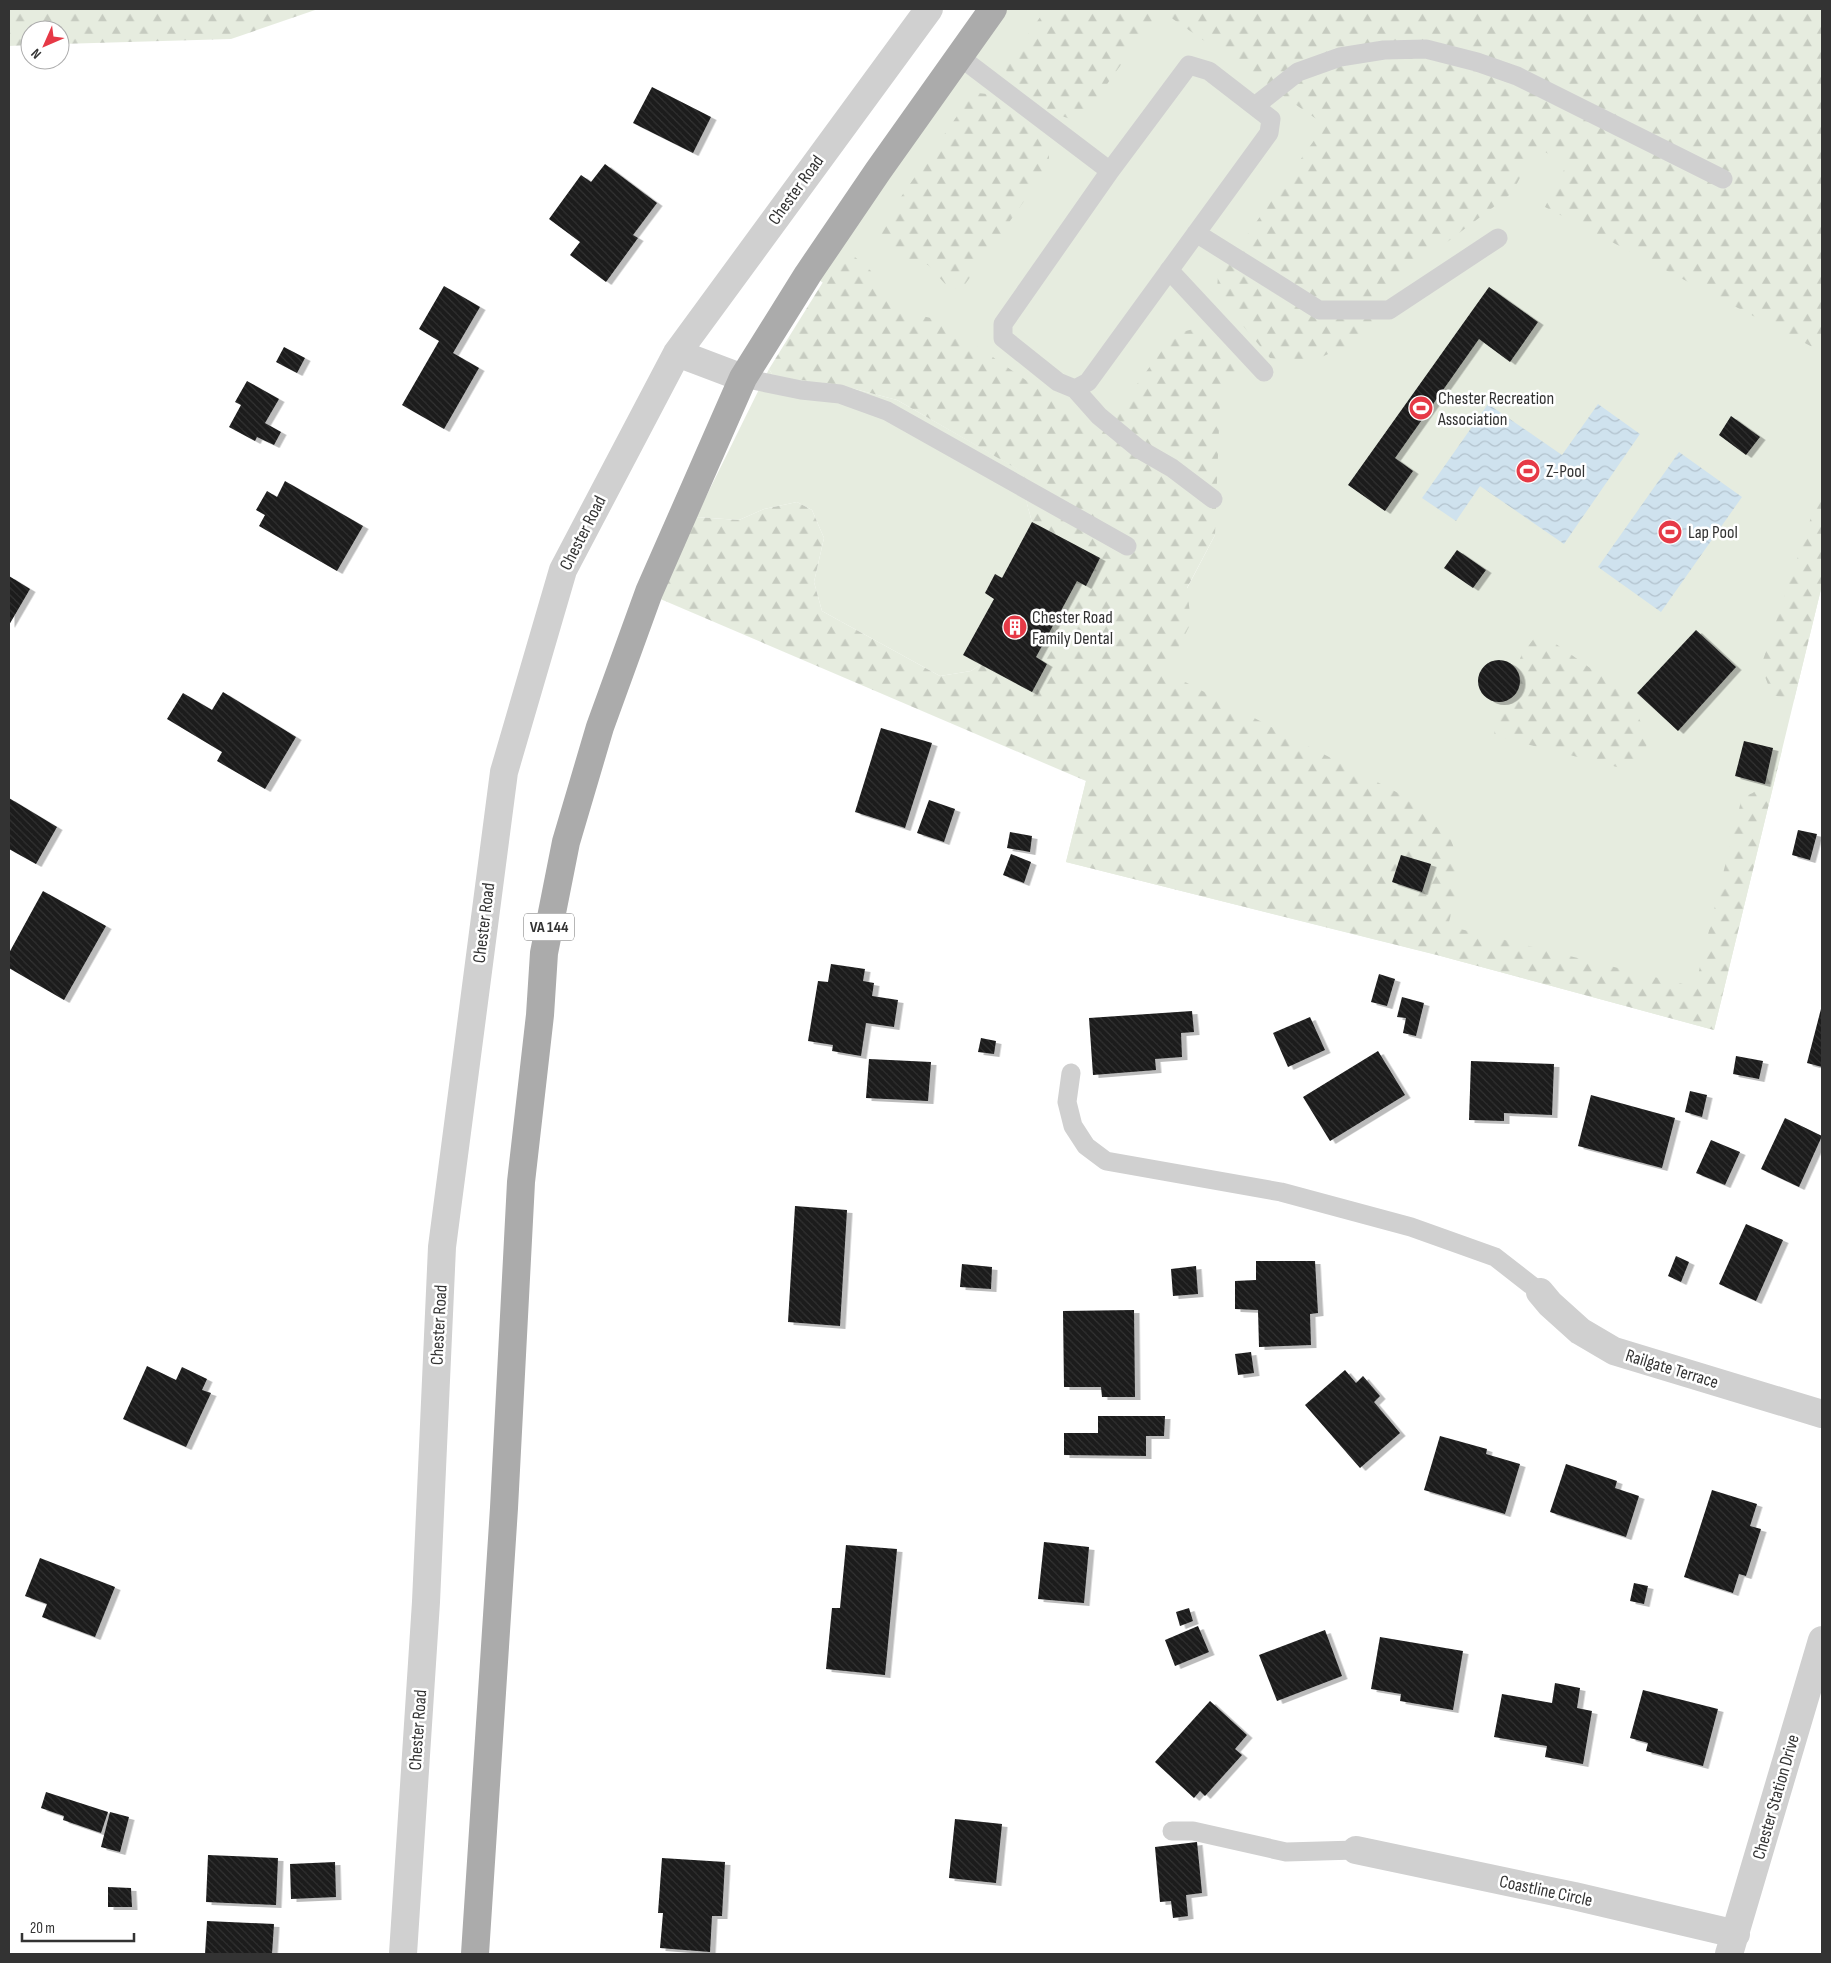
<svg xmlns="http://www.w3.org/2000/svg" width="1831" height="1963" font-family="'Sofia Sans Condensed',sans-serif">
  <style>
    .green { fill: #e6ecdf }
    .forest { fill: url(#forest-firs) }
    .water { fill: url(#water-waves) }
    .building { fill: url(#building-back-hatch); filter: url(#shadow) }
    .lines { fill: none; stroke-linecap: round; stroke-linejoin: round }
    .lane { stroke: #d0d0d0; stroke-width: 19 }
    .street { stroke: #d0d0d0; stroke-width: 28 }
    .primary { stroke: #ababab; stroke-width: 28 }
    .labels { text-anchor: middle; dominant-baseline: central; stroke-width: 5; stroke-linejoin: round; paint-order: stroke }
    .shield { fill: #fff; stroke: #707070; stroke-width: 1 }
    .shield-label { font-size: 16px; font-weight: bold; fill: #333 }
    .street-label { font-size: 18px; fill: #333; stroke: #fff }
    .poi-label { font-size: 18px; fill: #333; stroke: #fff; text-anchor: start }
  </style>
  <defs>
    <pattern id="forest-firs" width="22" height="20" patternUnits="userSpaceOnUse" patternTransform="scale(1.25)"><rect width="22" height="20" fill="#e6ecdf"/><path d="M5 1l3.5 6h-7zM16 11l3.5 6h-7z" fill="#c6cbc0"/></pattern>
    <pattern id="water-waves" width="16" height="10" patternUnits="userSpaceOnUse" patternTransform="scale(1.25)"><rect width="16" height="10" fill="#cfe2ee"/><path d="M0 5q4-4 8 0t8 0" fill="none" stroke="#b2c2cd"/></pattern>
    <pattern id="building-back-hatch" width="6" height="6" patternUnits="userSpaceOnUse" patternTransform="scale(1.25)"><rect width="6" height="6" fill="#1a1a1a"/><path d="M-1 5l2 2M0 0l6 6M5-1l2 2" fill="none" stroke="#333"/></pattern>
    <filter id="shadow"><feDropShadow dx="5.5" dy="3" stdDeviation="0" flood-color="#0004"/></filter>
  </defs>
  <rect width="100%" height="100%" fill="#fff"/>
  <!-- green -->
  <path class="green" d="M996,9H1659L1822,99V585L1714,1030L1437,955L1066,862L1086,781L1215,535L811,275Z
    M769,369L772,374L839,385L897,400L1025,473L1027,504L1032,522L997,654L971,671L940,676L822,611L814,582L824,538L812,510L797,502L764,509L739,520L696,517Z"/>
  <!-- forest -->
  <path class="forest" d="M9,9H318L231,39L60,44V30H30V45L9,46Z
    M1046,9H1822V352L1545,207L1567,164L1536,147L1512,193L1397,280L1371,335L1308,363L1270,358L1222,301L1217,289L1218,276L1325,125L1160,10L1080,122L1052,113L1009,81L1005,66Z
    M978,93L995,95L1040,131L1049,146V166L961,290L947,286L928,265L896,256L879,245L876,233L966,103Z
    M842,256L855,257L871,271L878,292L899,311L940,320L1101,433L1168,342L1182,332L1201,327L1209,333L1239,369L1220,402L1215,535L1187,588L1191,623L1166,672L1402,795L1451,840L1462,870L1448,926L1695,987L1742,797C1769,790 1767,773 1773,748L1782,750L1714,1030L1437,955L1066,862L1086,781L658,598L696,517L739,520L764,509L797,502L812,510L824,538L814,582L822,611L940,676L971,671L997,654L1045,613L1032,522L1027,504L1024,473L897,400L839,385L780,377L772,374L769,369L823,282Z
    M1822,485V585L1794,700L1772,695L1761,666Z
    M1539,632L1627,694L1649,739L1637,772L1494,736L1498,711L1522,654Z"/>
  <!-- water -->
  <path class="water" d="M1488,404L1562,455L1598,404L1640,434L1564,544L1480,486L1456,521L1422,498Z
    M1679,452L1742,497L1661,612L1598,567Z"/>
  <!-- building -->
  <path class="building" d="M652,87L711,117L693,153L633,123Z
    M605,164L657,203L633,235L638,238L606,282L570,255L580,242L549,219L581,175L591,182Z
    M444,286L480,307L453,353L479,368L444,429L402,405L439,341L419,329Z
    M1489,287L1538,322L1510,362L1479,339L1395,458L1413,471L1385,511L1348,485Z
    M284,347L305,358L297,373L276,362Z
    M247,381L279,399L265,423L281,432L274,445L257,437L255,441L229,427L241,405L235,402Z
    M1731,416L1760,437L1746,455L1719,435Z
    M285,481L363,526L337,571L259,526L265,515L256,510L267,491L277,497Z
    M1032,522L1100,558L1086,586L1077,581L1036,657L1047,664L1032,692L963,655L994,599L985,593L995,574L1002,578Z
    M1457,550L1486,570L1473,588L1444,568Z
    M9,576L30,589L9,625Z
    M1696,630L1736,667L1678,731L1637,693Z
    M1478 681a21 21 0 1 1 42 0a21 21 0 1 1-42 0Z
    M223,692L296,737L265,789L217,761L222,752L167,719L183,693L212,710Z
    M881,728L932,743L905,828L855,812Z
    M1744,741L1773,748L1765,784L1735,776Z
    M9,798L57,827L36,864L9,849Z
    M929,800L955,809L944,842L917,833Z
    M1798,830L1817,834L1810,860L1792,855Z
    M1010,832L1032,836L1030,852L1007,848Z
    M1011,854L1031,862L1024,883L1003,875Z
    M1401,855L1431,864L1422,892L1392,882Z
    M43,891L106,926L64,1000L9,968V953Z
    M831,964L865,969L863,981L874,983L872,996L898,1000L894,1027L866,1023L861,1056L832,1051L833,1045L808,1041L818,981L828,982Z
    M1379,974L1395,979L1387,1006L1371,1002Z
    M1402,997L1424,1003L1416,1036L1403,1033L1406,1018L1397,1017Z
    M1822,1005V1067L1807,1063Z
    M1192,1011L1194,1032L1181,1033L1182,1057L1155,1059L1156,1070L1093,1075L1089,1018Z
    M1310,1017L1325,1050L1288,1067L1273,1033Z
    M981,1038L996,1041L994,1054L978,1052Z
    M1378,1051L1405,1095L1330,1141L1303,1097Z
    M1736,1056L1763,1061L1759,1079L1733,1074Z
    M869,1059L931,1062L928,1101L866,1098Z
    M1471,1061L1554,1064L1552,1115L1504,1113V1121L1469,1120Z
    M1690,1091L1707,1095L1702,1117L1685,1112Z
    M1591,1095L1675,1118L1662,1168L1578,1146Z
    M1785,1118L1822,1136L1799,1187L1761,1169Z
    M1711,1140L1740,1152L1725,1185L1696,1173Z
    M795,1206L847,1210L840,1326L788,1322Z
    M1746,1224L1783,1240L1756,1301L1719,1284Z
    M1676,1256L1689,1262L1681,1282L1668,1276Z
    M1256,1261H1315L1318,1313L1310,1314L1311,1345L1259,1347L1258,1310L1235,1309V1281L1256,1280Z
    M962,1264L992,1267L991,1289L960,1287Z
    M1196,1266L1198,1294L1173,1296L1171,1269Z
    M1134,1310L1135,1397H1102L1101,1387H1064L1063,1311Z
    M1251,1352L1254,1373L1238,1375L1235,1354Z
    M147,1366L176,1380L182,1367L207,1379L202,1390L211,1393L186,1447L123,1419Z
    M1345,1370L1356,1383L1363,1376L1380,1396L1374,1402L1400,1433L1360,1468L1305,1405Z
    M1098,1416H1165L1164,1436H1146V1456L1064,1455V1433H1098Z
    M1440,1436L1487,1449L1486,1454L1520,1464L1505,1514L1424,1490Z
    M1566,1464L1617,1481L1615,1488L1639,1496L1626,1537L1550,1512Z
    M1712,1490L1757,1504L1750,1526L1761,1529L1746,1576L1739,1574L1733,1593L1684,1577Z
    M1044,1542L1089,1547L1084,1603L1038,1599Z
    M846,1545L897,1549L885,1675L826,1669L832,1608H840Z
    M40,1558L115,1587L95,1637L42,1617L47,1604L25,1596Z
    M1634,1583L1648,1586L1644,1604L1630,1601Z
    M1189,1608L1193,1621L1180,1626L1176,1612Z
    M1198,1626L1209,1652L1175,1666L1165,1640Z
    M1325,1630L1342,1676L1277,1701L1259,1655Z
    M1380,1637L1463,1651L1453,1710L1400,1701L1401,1694L1371,1689Z
    M1555,1683L1580,1688L1577,1708L1592,1711L1583,1764L1545,1757L1547,1746L1494,1737L1502,1694L1552,1703Z
    M1643,1690L1718,1709L1703,1766L1646,1751L1648,1743L1630,1738Z
    M1210,1701L1247,1735L1235,1749L1242,1755L1205,1796L1200,1791L1194,1798L1155,1762Z
    M46,1792L108,1812L101,1833L63,1820L64,1816L41,1808Z
    M110,1812L129,1817L120,1852L101,1847Z
    M955,1819L1002,1824L996,1883L949,1878Z
    M1197,1842L1202,1893L1186,1895L1188,1916L1173,1918L1171,1901L1160,1902L1155,1847Z
    M208,1855L278,1858L276,1905L206,1902Z
    M662,1858L725,1862L722,1916H712L710,1952L660,1948L663,1913H658Z
    M335,1862L336,1897L291,1899L290,1864Z
    M108,1887L131,1888L132,1907H108Z
    M207,1921L274,1924L272,1954H205Z"/>
  <g class="lines">
    <!-- lane -->
    <path class="lane" d="M960,57L1110,171
      M1189,65L1209,71L1271,119L1269,133L1088,382L1075,389L1058,382L1003,338V324L1110,171Z
      M1255,106L1298,72L1340,57L1384,50L1426,49L1477,62L1517,76L1723,179
      M1196,233L1319,310H1389L1498,238
      M1169,270L1264,372
      M743,378L801,390L840,394L887,411L1127,546
      M1075,389L1099,416L1139,449L1172,468L1213,499
      M1071,1073L1067,1102L1073,1126L1086,1146L1106,1161L1281,1192L1411,1227L1495,1257L1540,1292
      M1172,1831H1193L1286,1852L1356,1850"/>
    <!-- street -->
    <path class="street" d="M677,353L743,378
      M1540,1292L1550,1304L1580,1331L1614,1351L1822,1414
      M1356,1850L1574,1896L1736,1934
      M403,1954L426,1602L442,1247L504,772L563,570L677,353L929,9
      M1729,1954L1822,1640"/>
    <!-- primary -->
    <path class="primary" d="M475,1954L504,1508L521,1182L540,1015L544,953L566,842L600,727L649,592L743,378L808,274L878,171L993,9"/>
  </g>
  <!-- icons -->
  <defs>
    <symbol id="stadium-disc" viewBox="-11 -11 22 22"><circle r="9.5" fill="#e63946" stroke="#fff"/><path d="M0-5a6.5 5 0 1 0 0 10a6.5 5 0 1 0 0-10ZM-3.5-1.8h7v3.6h-7Z" fill="#fff"/></symbol>
    <symbol id="building-disc" viewBox="-11 -11 22 22"><circle r="9.5" fill="#e63946" stroke="#fff"/><path d="M-4-6H4V6H1V3H-1V6H-4ZM-2.5-4.3h1.7v1.8h-1.7ZM.8-4.3h1.7v1.8H.8ZM-2.5-1h1.7V.8h-1.7ZM.8-1h1.7V.8H.8Z" fill="#fff"/></symbol>
  </defs>
  <g fill-rule="evenodd">
    <use href="#stadium-disc" x="1407" y="394" width="28" height="28"/>
    <use href="#stadium-disc" x="1514" y="457" width="28" height="28"/>
    <use href="#stadium-disc" x="1656" y="518" width="28" height="28"/>
    <use href="#building-disc" x="1001" y="613" width="28" height="28"/>
  </g>
  <g class="labels">
    <!-- shield labels -->
    <rect class="shield" x="524" y="913.5" width="50" height="27" rx="4"/>
    <g class="shield-label">
      <text x="549" y="927">VA 144</text>
    </g>
    <!-- street labels -->
    <g class="street-label">
      <text transform="translate(796 190) rotate(-54)">Chester Road</text>
      <text transform="translate(583 533) rotate(-63)">Chester Road</text>
      <text transform="translate(484 923) rotate(-83)">Chester Road</text>
      <text transform="translate(439 1325) rotate(-87)">Chester Road</text>
      <text transform="translate(1672 1369) rotate(17)">Railgate Terrace</text>
      <text transform="translate(418 1730) rotate(-86)">Chester Road</text>
      <text transform="translate(1776 1797) rotate(-74)">Chester Station Drive</text>
      <text transform="translate(1546 1891) rotate(12)">Coastline Circle</text>
    </g>
    <!-- poi labels -->
    <g class="poi-label">
      <text x="1438" y="398">Chester Recreation<tspan x="1438" dy="21">Association</tspan></text>
      <text x="1546" y="471">Z-Pool</text>
      <text x="1688" y="532">Lap Pool</text>
      <text x="1032" y="617">Chester Road<tspan x="1032" dy="21">Family Dental</tspan></text>
    </g>
  </g>
  <!-- border -->
  <rect width="1831" height="1963" fill="none" stroke="#333333" stroke-width="20"/>
  <!-- north arrow -->
  <g transform="translate(45 45) rotate(225)"><circle r="24" fill="#ffffff" stroke="#adadad"/>
  <path d="M0-4L9 19L0 12L-9 19Z" fill="#e63946"/>
  <text y="-8" font-size="14" font-weight="bold" text-anchor="middle" fill="#333333">N</text>
  </g>
  <!-- scale -->
  <path d="M22 1933v8h112v-8" fill="none" stroke="#333333" stroke-width="2.5"/>
  <text x="30" y="1933" font-size="15" fill="#333333" stroke="#ffffff" stroke-width="4" paint-order="stroke">20 m</text>
</svg>
